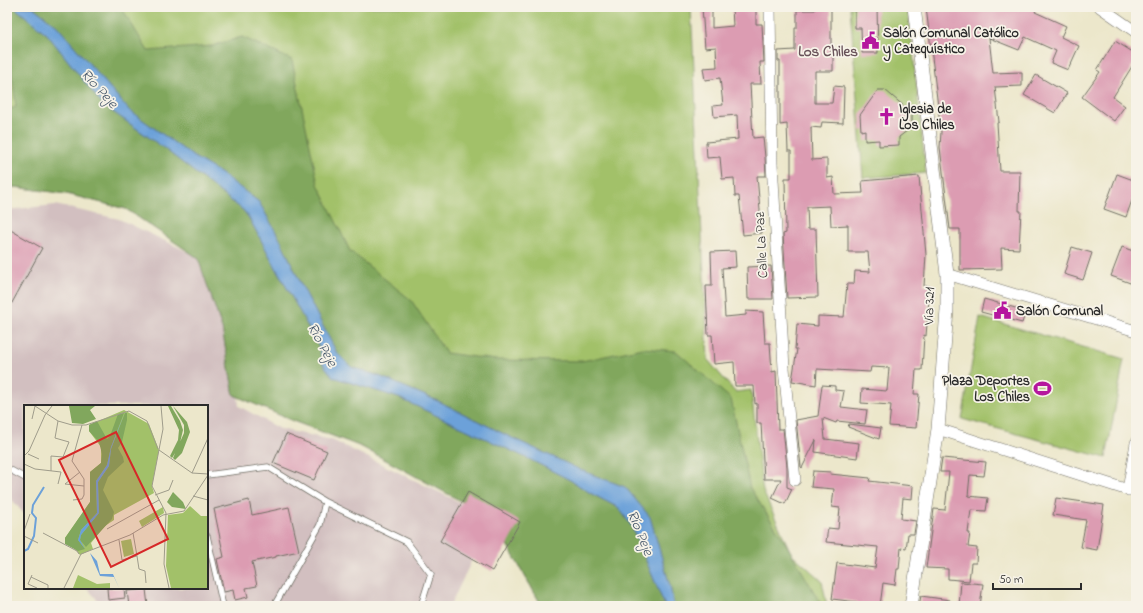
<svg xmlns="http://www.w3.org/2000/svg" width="1143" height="613" font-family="'Indie Flower',sans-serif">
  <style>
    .industrial { fill: #d2bfc0 }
    .green { fill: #a2c169; stroke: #66764a }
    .forest { fill: #81a75d; stroke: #566944 }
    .water { fill: #6ca1d9; stroke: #4c6682 }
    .building { fill: #dc9cb2 }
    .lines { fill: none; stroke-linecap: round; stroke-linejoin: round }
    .service-casing { stroke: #6f6d63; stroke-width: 7 }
    .minor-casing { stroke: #6f6d63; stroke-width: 12 }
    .tertiary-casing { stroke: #6f6d63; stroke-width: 14 }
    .service { stroke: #fff; stroke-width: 5.5 }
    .minor { stroke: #fff; stroke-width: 11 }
    .tertiary { stroke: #fff; stroke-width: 13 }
    .labels { text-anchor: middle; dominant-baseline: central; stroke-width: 3.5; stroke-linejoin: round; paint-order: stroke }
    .poi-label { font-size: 14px; font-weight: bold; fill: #2b2b2b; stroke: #f7f3e8; text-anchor: start }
    .street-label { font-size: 14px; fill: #2b2b2b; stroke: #f7f3e8 }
    .neighbourhood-label { font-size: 15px; font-weight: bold; fill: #69535a; stroke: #f7f3e8 }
    .water-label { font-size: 15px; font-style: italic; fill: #425468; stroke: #f7f3e8 }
    .inset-river { fill: none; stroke: #6ca1d9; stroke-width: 2 }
    .inset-road { fill: none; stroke: #9f9c8b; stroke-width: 1 }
    .view { fill: #d62828; fill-opacity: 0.15; stroke: #d62828; stroke-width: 2 }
    .inset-edge { fill: none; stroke: #2b2b2b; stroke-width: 2 }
  </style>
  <rect width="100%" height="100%" fill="#f7f3e8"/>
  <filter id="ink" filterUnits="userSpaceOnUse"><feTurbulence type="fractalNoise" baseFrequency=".025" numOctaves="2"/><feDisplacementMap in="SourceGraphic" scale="8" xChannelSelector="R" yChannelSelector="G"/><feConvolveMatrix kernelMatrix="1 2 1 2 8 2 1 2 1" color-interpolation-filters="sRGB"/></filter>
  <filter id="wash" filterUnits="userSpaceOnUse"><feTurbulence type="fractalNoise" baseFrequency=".012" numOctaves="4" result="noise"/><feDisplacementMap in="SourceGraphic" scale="16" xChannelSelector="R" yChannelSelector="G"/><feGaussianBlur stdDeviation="0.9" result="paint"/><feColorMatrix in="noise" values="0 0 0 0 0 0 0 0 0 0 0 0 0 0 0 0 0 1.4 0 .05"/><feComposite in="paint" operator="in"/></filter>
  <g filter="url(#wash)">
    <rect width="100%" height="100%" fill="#ece7cb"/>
    <!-- industrial -->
    <path class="industrial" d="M55,205L119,219L224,269L239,406L280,429L332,440L492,518L450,606H103L87,588H207V406H25V515L7,494V210Z"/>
    <!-- green -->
    <path class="green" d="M7,7H691L708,360L735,392L751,390L763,491L791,553L822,581L827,606H542L492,518L362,447L293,421L234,395L222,328L198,258L126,209L67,194L15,187L7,189Z
      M850,7H908L926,173L863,178Z
      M980,317L1124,359L1106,458L962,419Z"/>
    <!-- forest -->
    <path class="forest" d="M7,7H14L47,34L102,104L161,146L243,210L249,218L319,347L323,364L333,377L399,398L529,459L570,480L592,494L619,508L632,527L665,606H542L492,518L362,447L293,421L234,395L222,328L198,258L126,209L67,194L15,187L7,189V110L16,107L11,66L7,62Z
      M33,7H121L148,51L212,46L242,37L292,60L318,184L350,251L411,300L446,353L496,360L582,361L643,348L676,351L731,399L750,488L788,547L822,606H674L670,586L650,517L625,487L583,471L508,436L440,402L379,376L351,367L337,353L301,284L281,241L259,202L222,174L194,157L129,110L57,26Z"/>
    <!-- water -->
    <path class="water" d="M14,7H33L57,26L129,110L194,157L222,174L259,202L281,241L301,284L337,353L351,367L379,376L440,402L508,436L583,471L625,487L650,517L670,586L674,606H665L632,527L619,508L592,494L570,480L529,459L399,398L333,377L323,364L319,347L249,218L243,210L161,146L102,104L47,34Z"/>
    <g id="blocks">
      <!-- building -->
      <path class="building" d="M702,7H712V28L733,26L732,7H756V24H762L764,62H760L761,84H750L753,138L763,137L765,157L766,176H757L762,233L743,235L739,196H735L734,178L722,179L720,157L707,158L706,142L738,139L737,115L714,117L713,106L723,105L720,78L705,80L703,68L717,67L716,47L705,48Z
        M815,7H831V53H833V71H815V103H832L834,86L844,87L843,123L822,122L821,128L811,127L812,160L827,159V178L833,177L834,194L863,193L862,181L919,176L926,255L924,286H930L926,336L924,335L922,370H916L914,394H919L916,428L889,426L891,405L861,403L862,389L887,391L889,368L871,367L870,372L817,369L816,385L792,381L797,349H795L797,324L818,326V316L844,317L847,284H854L855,271L870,272L868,252H848V225L831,226L830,206L807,207L808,229H816L818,297L787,298L783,234L786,233L785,178H791V151H788L787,124L780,125V61H778V51L795,50V28H797V10H815Z
        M855,7H877L878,53H862L861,28H855Z
        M926,7H1028L1036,10L1035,12L1066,26L1061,37L1079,46L1068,70L1051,63L1056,51L1025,37L1019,50L989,38L993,73L1022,72V86L995,87L999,122L997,123L1000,171H1020L1019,211H1021L1019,249L1001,248L1002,269L960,270V229H950L940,147L941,132Z
        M1115,41L1136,54V60L1113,97L1125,106L1114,121L1082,97L1100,72L1097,70Z
        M1036,75L1067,93L1055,113L1024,95Z
        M878,90H885L912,113V127L899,137V145L879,146V140L865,141V130L861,131L860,115Z
        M1117,174L1136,181V189L1126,217L1104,209Z
        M7,228L42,248L7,312Z
        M1072,247L1092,253L1083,280L1064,274Z
        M1122,247L1136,252V276L1133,284L1111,276Z
        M735,251L736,267L722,268L725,317L746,315V311L763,312L765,343H770L772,372L776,371L778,429H783V428L787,467V487L792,489L785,504L772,498L781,479H764L761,423H757V403L755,404L754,386H735L734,362L714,364L712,335H708L706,286H712L711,252Z
        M771,266L773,299H748L747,267Z
        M984,299L1026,311L1022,323L981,312Z
        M822,385L835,386V390L844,391L841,407L867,410L865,424L837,421L836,423L823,418L825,439L859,443L857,458L815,452L816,440L802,468L801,467L796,420L818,416Z
        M849,424L881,428L879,439L848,427Z
        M286,434L327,451L314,480L273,463Z
        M942,458L986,462L984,476L970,475L968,496L988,498L986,511L971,510L968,533H970L968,547L977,548L976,563H971L969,581L948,579V569L926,568L934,509L945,510L949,472H940Z
        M813,471L831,472L830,474L870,478L869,481L913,486L912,499L903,498L901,519L916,521L914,534H908L906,549L901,548L899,569H897L895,585L883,583L880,606L857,604V602L832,599L837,563L875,568L878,547L826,542L828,528L838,529L840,508L832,507L834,489L811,487Z
        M468,492L520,522L492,571L440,541Z
        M1056,498L1104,505L1097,550L1081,547L1086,520L1053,515Z
        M249,500L252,515L289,507L299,551L276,556V557L252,562L257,586L246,588L248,597L235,600L233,590L224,592L217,559L224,557L214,509Z
        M961,582L983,584L980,606H959Z
        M107,588H124L125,598L108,600Z
        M146,589L148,606H129L127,591Z
        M921,596L950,600V606H919Z"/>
    </g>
  </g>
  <g filter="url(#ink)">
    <use href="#blocks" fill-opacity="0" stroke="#6f6d63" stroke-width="1"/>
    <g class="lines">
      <defs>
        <path id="service" d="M7,468L25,478
          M207,475L268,467L325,502L407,542L431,574L421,606
          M207,536L223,606
          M274,606L320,525L325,502"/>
        <path id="minor" d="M770,7L772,163L784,368L795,480
          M1100,7L1136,32
          M947,274L1136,331
          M938,429L1128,490L1136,443"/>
        <path id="tertiary" d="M911,606L938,429L947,310V274L914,7"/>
      </defs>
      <!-- service casing -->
      <use href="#service" class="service-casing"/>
      <!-- minor casing -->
      <use href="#minor" class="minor-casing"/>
      <!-- tertiary casing -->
      <use href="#tertiary" class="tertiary-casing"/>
      <!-- service -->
      <use href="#service" class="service"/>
      <!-- minor -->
      <use href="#minor" class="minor"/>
      <!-- tertiary -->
      <use href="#tertiary" class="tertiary"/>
    </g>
  </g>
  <!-- icons -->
  <defs>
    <symbol id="civic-bare" viewBox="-9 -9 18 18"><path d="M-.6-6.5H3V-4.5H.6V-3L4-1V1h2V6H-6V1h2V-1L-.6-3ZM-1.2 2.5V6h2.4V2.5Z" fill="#b5179e" stroke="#f7f3e8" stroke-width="2.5" paint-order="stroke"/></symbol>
    <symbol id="church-bare" viewBox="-9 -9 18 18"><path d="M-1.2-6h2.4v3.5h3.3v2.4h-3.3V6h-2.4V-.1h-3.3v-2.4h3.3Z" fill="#b5179e" stroke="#f7f3e8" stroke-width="2.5" paint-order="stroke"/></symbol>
    <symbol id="stadium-bare" viewBox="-9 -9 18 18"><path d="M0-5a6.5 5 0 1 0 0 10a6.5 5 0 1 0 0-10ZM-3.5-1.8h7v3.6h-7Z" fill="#b5179e" stroke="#f7f3e8" stroke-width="2.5" paint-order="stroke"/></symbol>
  </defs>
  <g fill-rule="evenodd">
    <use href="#civic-bare" x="858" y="28" width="25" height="25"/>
    <use href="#church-bare" x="874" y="104" width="25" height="25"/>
    <use href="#civic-bare" x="990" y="298" width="25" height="25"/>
    <use href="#stadium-bare" x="1030" y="376" width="25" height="25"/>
  </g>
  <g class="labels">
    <!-- poi labels -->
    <g class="poi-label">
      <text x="883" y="33">Salón Comunal Católico<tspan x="883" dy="16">y Catequístico</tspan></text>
      <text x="899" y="109">Iglesia de<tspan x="899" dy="16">Los Chiles</tspan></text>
      <text x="1016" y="311">Salón Comunal</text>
      <text x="1030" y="381" text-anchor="end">Plaza Deportes<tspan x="1030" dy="16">Los Chiles</tspan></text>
    </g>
    <!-- street labels -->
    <g class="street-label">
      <text transform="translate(762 245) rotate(-93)">Calle La Paz</text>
      <text transform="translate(930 306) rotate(-89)">Vía 321</text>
    </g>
    <!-- neighbourhood labels -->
    <g class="neighbourhood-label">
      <text x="828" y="52">Los Chiles</text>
    </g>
    <!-- water labels -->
    <g class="water-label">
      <text transform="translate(99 89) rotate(48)">Río Peje</text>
      <text transform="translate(322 345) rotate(62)">Río Peje</text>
      <text transform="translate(640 533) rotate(68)">Río Peje</text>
    </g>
  </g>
  <!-- overview -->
  <g transform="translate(24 405)">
    <rect width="184" height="184" fill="#ece7cb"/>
    <path d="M100,5L125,19L135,45L128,81L130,88L90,110V115L81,121L67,138L69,144L56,150L41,133L66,97V67L77,58V42L65,26V20ZM166,101L177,111H184V183H147L142,161L144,110L159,108ZM139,102L140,108L118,122L115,116ZM107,134L110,149L100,152L97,136ZM54,170L73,179L86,178V183H49Z" fill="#a2c169"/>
    <path d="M45,1H71L66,5L72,14L59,19L48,18ZM144,1H147L156,16L159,25L155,42L148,53L146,51L154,35L155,25ZM149,1L163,17L166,27L158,48L151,55L149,53L160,28V20ZM100,8L87,42L83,60L72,76L73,108L57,125L54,135L61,144L54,146L41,139V133L66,97V67L77,58L78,49L75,37L65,26V20L73,16L83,34L86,31L94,9ZM101,8H103V15L98,37L94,43L99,52L100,57L84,72L79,85L90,107L88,114L62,142L56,135L57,130L75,108L74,77L85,61L87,44ZM149,87L159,97L162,104L148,102L143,97Z" fill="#81a75d"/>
    <path d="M101,7L87,44L85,61L74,77L75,108L57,130L56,135L61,144L54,135L57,125L73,108L72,76L83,60L87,42ZM66,148L73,156L76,169H89L95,183L90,172L76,171Z" fill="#6ca1d9"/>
    <path class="inset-river" d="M0,146L4,144L10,131L12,113L8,108L9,100L20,82"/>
    <path class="inset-road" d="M11,1L34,16L48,20H62L105,6L123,16L134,44M137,1L139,24L128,81L142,108L140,159L145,183M8,14L11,1M135,45L168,68L184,69M4,49L15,54M0,51L5,46L21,10L28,1M0,59L11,64L37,67L34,79M27,66V51L39,52L45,37L31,33L34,16M56,67L41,79L60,81M168,68L184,33M131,90L145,85L149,75M169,91L184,95M49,95L58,94L60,90V74L48,56L58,20M83,124L135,95M0,126L6,109M19,128L53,146L55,149M0,131L14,138M95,135L98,155L113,151L109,128M113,151L115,164L121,166L122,178M8,170L4,179L13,183M7,172L24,180V183M40,183L57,149L106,130L139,110L160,106L184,70"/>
    <path class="view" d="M92,27L144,134L87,162L35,55Z"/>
    <rect width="184" height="184" class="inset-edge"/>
  </g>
  <!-- margin -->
  <rect width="1143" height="613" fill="none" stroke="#f7f3e8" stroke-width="24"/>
  <!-- scale -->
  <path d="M993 583v6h88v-6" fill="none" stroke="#2b2b2b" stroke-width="2"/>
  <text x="999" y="583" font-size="12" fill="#2b2b2b" stroke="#f7f3e8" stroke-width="3" paint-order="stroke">50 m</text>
</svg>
